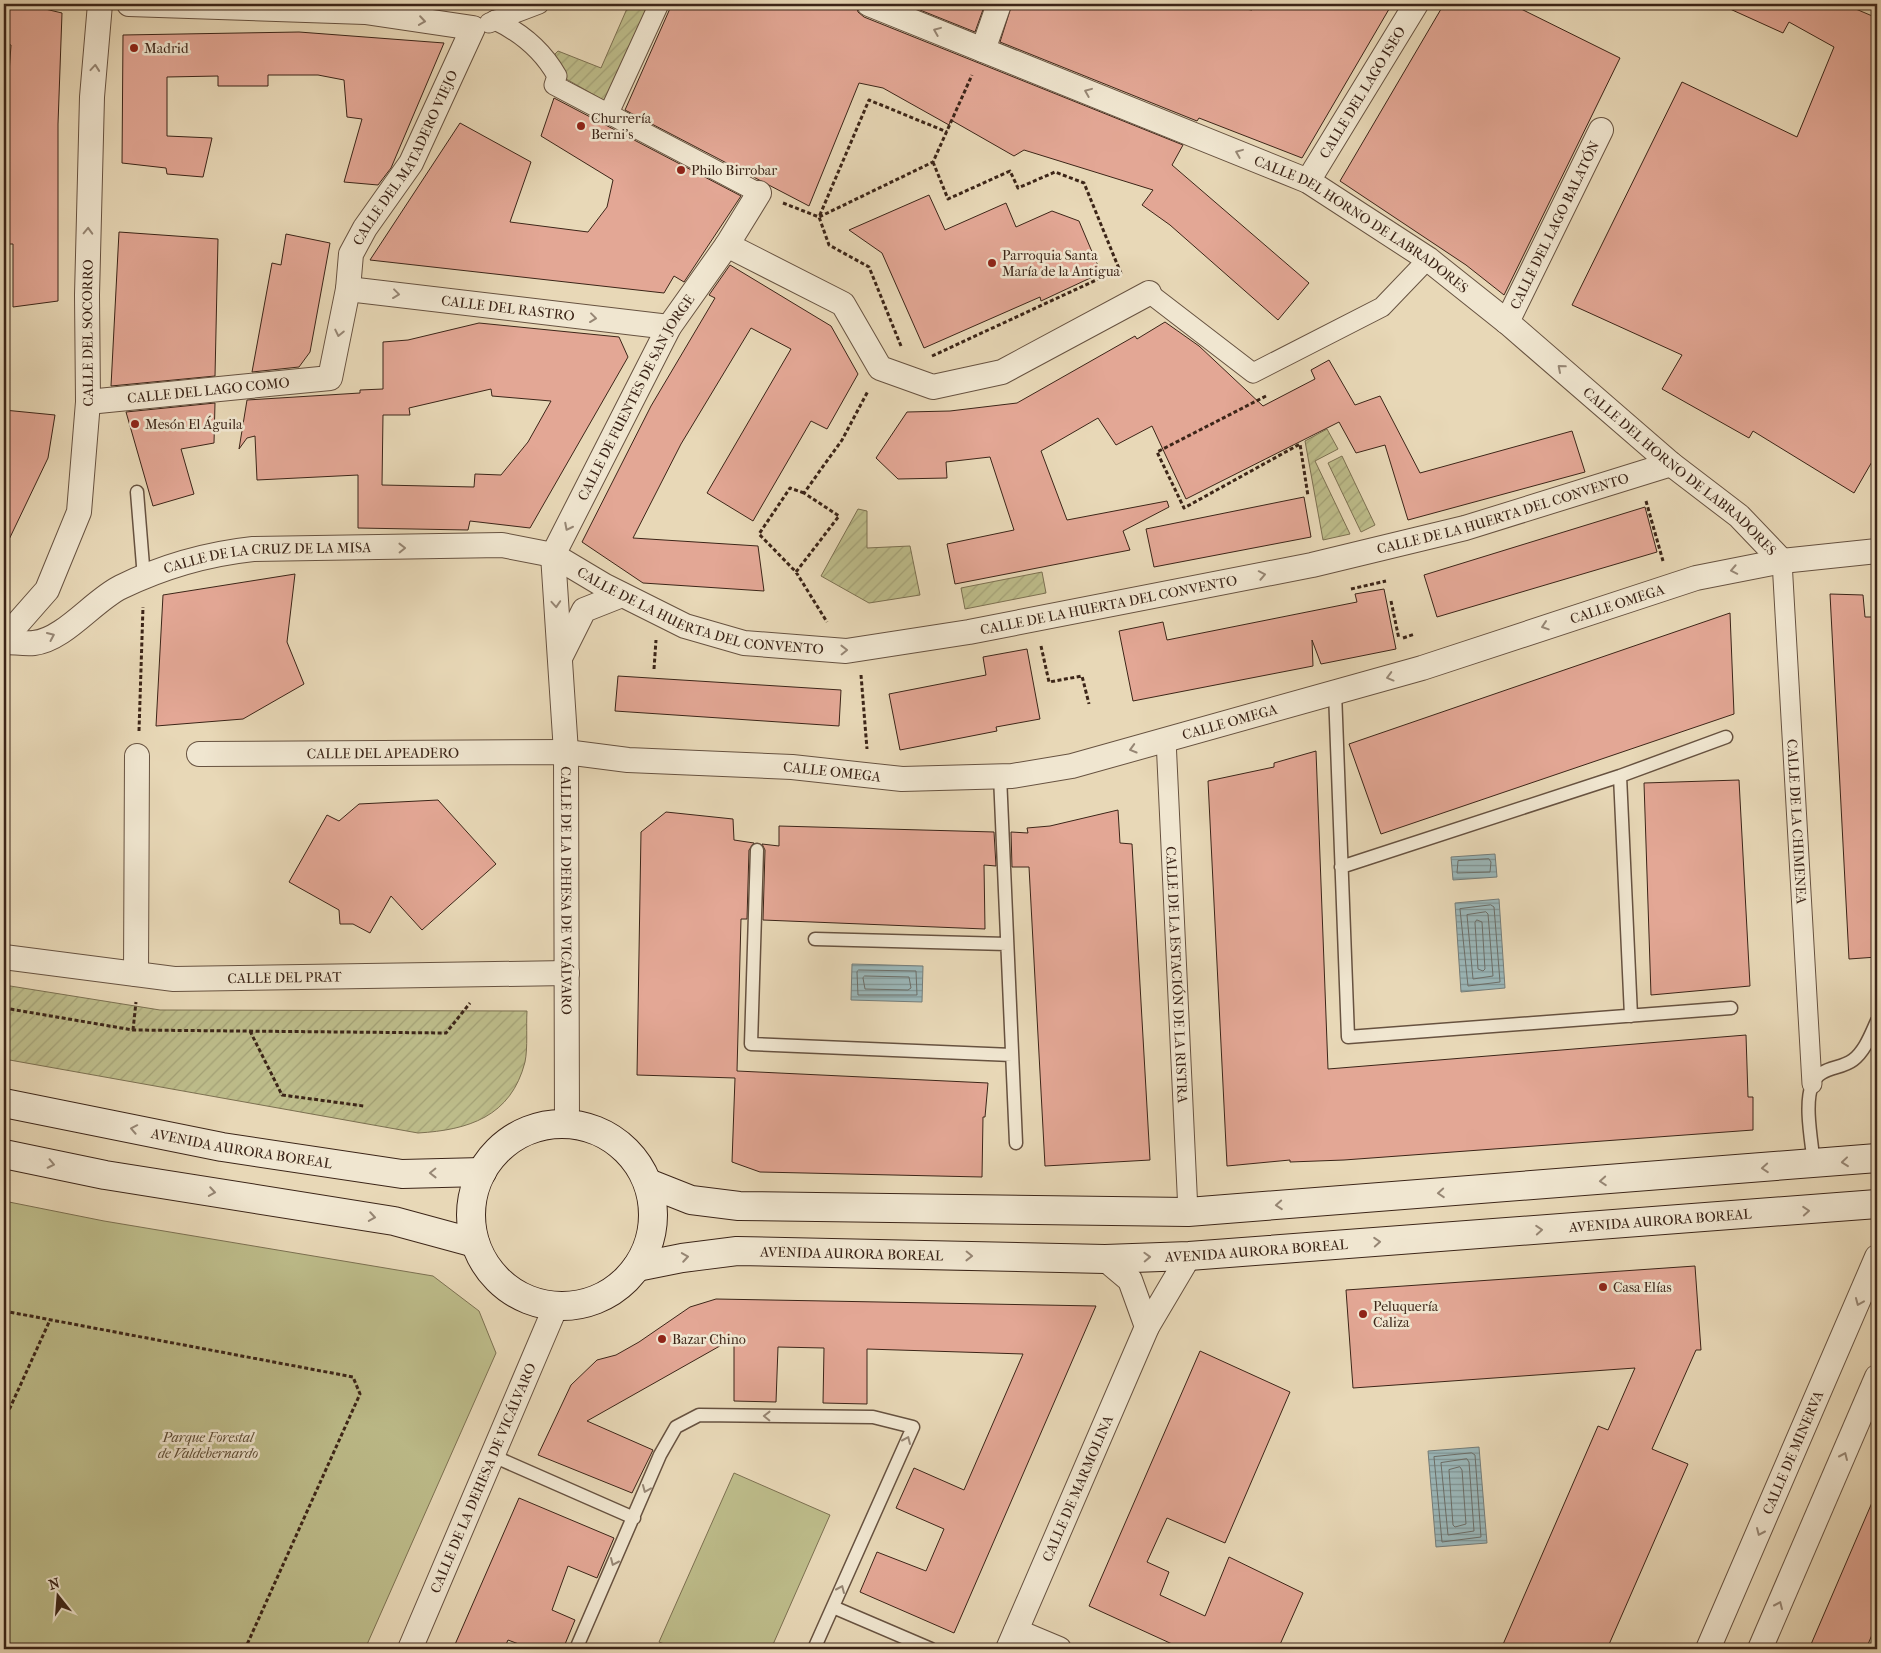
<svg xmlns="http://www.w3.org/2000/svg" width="1881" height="1653" font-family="'IM FELL French Canon',serif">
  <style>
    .park { fill: #bdbc8a; stroke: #7c7051 }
    .garden { fill: url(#garden-furrows); stroke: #7c7051 }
    .water { fill: url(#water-rules); stroke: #757d79 }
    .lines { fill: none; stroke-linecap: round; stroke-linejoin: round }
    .shore { stroke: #6c6e68; stroke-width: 1 }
    .building { fill: #e3a795; stroke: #3c2518; fill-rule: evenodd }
    .service-casing { stroke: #675240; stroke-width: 15 }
    .pedestrian-casing { stroke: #675240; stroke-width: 21 }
    .minor-casing { stroke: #675240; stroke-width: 26 }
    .secondary-casing { stroke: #3c2518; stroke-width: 30 }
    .path { stroke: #3c2518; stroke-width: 3; stroke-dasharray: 4 2.5; stroke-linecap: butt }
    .service { stroke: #f0e6d0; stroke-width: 12 }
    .pedestrian { stroke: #f0e6d0; stroke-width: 19 }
    .minor { stroke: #f0e6d0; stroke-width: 24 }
    .secondary { stroke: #f0e6d0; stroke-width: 28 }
    .oneway { stroke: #968674 }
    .poi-dot { fill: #8f2418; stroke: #f0e6d0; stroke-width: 2 }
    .labels { text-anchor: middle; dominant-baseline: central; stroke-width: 5; stroke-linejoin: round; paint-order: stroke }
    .poi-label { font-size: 14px; fill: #3c2518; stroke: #f0e6d0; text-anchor: start }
    .street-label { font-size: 14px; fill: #3c2518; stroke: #f0e6d0 }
    .park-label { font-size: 14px; font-style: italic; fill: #5c4b34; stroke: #f0e6d0 }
  </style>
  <defs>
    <pattern id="garden-furrows" width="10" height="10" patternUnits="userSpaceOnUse" patternTransform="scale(1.25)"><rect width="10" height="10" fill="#bdbc8a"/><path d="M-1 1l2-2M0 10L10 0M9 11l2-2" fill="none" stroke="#a3a176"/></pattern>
    <pattern id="water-rules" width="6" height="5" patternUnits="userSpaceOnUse" patternTransform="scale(1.25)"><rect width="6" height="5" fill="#9bb7b9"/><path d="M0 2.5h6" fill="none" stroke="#809595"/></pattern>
  </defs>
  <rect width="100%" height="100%" fill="#e8d8b7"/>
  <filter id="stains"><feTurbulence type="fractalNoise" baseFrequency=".004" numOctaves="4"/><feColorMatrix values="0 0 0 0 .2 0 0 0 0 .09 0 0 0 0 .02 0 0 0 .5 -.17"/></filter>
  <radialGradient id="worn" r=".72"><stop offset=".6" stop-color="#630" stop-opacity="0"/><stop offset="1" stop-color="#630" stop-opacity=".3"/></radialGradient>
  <!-- park -->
  <path class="park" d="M4,1201L104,1221L433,1276L479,1311L496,1353L365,1649H4Z
    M734,1473L830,1515L771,1649H677L659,1642Z"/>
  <!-- garden -->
  <path class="garden" d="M629,4H656L610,104L554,72L556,59L555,54L558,51L601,68Z
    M1327,429L1338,449L1315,461L1350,534L1323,540L1305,441Z
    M1342,456L1375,525L1361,532L1328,463Z
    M858,509L867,511V548L910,546L920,595L869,603L821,576Z
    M1042,572L1046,593L965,609L961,588Z
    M4,985L160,1010L527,1011C526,1027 528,1047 525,1062C511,1117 468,1130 418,1133L4,1059Z"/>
  <!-- water -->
  <path class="water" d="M1495,854L1497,877L1453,880L1451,857Z
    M1499,899L1505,988L1461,992L1455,903Z
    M852,964L923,966L922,1002L851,1000Z
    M1479,1447L1487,1543L1436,1547L1428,1451Z"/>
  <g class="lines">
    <!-- shore -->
    <path class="shore" d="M1489,859L1491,862L1490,872L1457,873L1458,861Z
      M1491,905L1494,907L1500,982L1468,986L1460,909Z
      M1486,912L1488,914L1493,976L1473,979L1467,915Z
      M1477,920L1482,922L1485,969L1483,971L1478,969L1475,923Z
      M859,970L916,971L917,995H858L857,972Z
      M865,976L909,977L911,988L908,990L865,989L863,978Z
      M1472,1453L1475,1455L1481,1537L1442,1542L1434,1457Z
      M1467,1459L1469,1462L1474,1531L1448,1535L1441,1463Z
      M1460,1467L1462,1470L1466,1524L1455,1527L1453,1525L1449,1470Z"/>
  </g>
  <!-- building -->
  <path class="building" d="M4,4H24L62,13L58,124V301L13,307V244H4V145L11,45L4,43Z
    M672,4H856L858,12L864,17L1183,145L1172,165L1309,283L1278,320L1170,225L1142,205L1153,190L1024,150L1014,156L951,120L949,125L883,88L859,83L809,206L625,110Z
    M905,4H985L975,32Z
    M1012,4H1208L1252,10L1253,4H1392L1302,158L1199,118L1197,121L1000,42Z
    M1444,4H1511L1620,58L1504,295L1466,265L1340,181Z
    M1719,4H1844L1877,18V453L1854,493L1753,431L1749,438L1662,389L1682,355L1572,305L1682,82L1797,137L1834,47L1789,22L1783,33Z
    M299,32L444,43L391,168L378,185L344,182L362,119L347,117L344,80L318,75H268V86H218V76L167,77V136L212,138L203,177L167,174L166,168L122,163L123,35Z
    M554,98L741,196L684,282L674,276L664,293L370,260L460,123L531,162L510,222L588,232L607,207L613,180L541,136Z
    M929,195L945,230L1006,203L1016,227L1052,211L1079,221L1101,273L1041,301L1040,297L924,348L882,253L849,230Z
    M119,232L218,239L215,376L111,386Z
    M286,234L330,243L310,352L299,367L252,372L272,263L281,265Z
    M730,265L831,326L858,374L827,429L811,421L753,521L707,493L791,349L751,328L681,444L633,538L758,546L764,591L643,583L582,542L651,406L715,298L709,295Z
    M1165,322L1199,346L1263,406L1315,379L1311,370L1329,360L1355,405L1380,396L1420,473L1572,431L1585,472L1408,520L1385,445L1356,453L1339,422L1186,499L1152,426L1116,445L1098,418L1041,451L1067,520L1167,501L1169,507L1123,531L1130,550L955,584L947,544L1014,530L990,457L946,462L947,478L898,479L876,458L907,412L950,411L1017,403L1135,336L1137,339Z
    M479,323L619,337L628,357L530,528L470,521L468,530L358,528V475L257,480L255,436L247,438L239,449L247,400L360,393V390L383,389V342L408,340ZM491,389L492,396L551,401L528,442L501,475L475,474L474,487L382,485L383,415H410L409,408Z
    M215,403L214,443L181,449L194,494L153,506L126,412Z
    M4,410L55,415L48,458L4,550Z
    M1304,497L1311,537L1154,567L1146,529Z
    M1645,507L1657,552L1437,617L1424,575Z
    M295,574L287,642L304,684L243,719L156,726L163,595Z
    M1384,589L1396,649L1321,664L1312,640L1313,666L1133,701L1119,631L1163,622L1167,640L1357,602L1355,594Z
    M1830,594L1863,595L1865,617H1877V957L1849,959Z
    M1730,613L1734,714L1381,834L1349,744Z
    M1027,649L1040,719L996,727L997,731L900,750L889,694L986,675L983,657Z
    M618,676L841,690L839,726L615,711Z
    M1316,751L1328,1069L1746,1035L1748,1097H1753V1130L1344,1160L1290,1162V1160L1227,1166L1208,781L1274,767V763Z
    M1739,780L1750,986L1651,995L1644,783Z
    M438,800L496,864L422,930L391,896L370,933L353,924H340L339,910L289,882L327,815L339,821L359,804Z
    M1118,810L1120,843L1132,844L1150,1160L1045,1166L1029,867H1012L1011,832L1028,833L1027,828L1050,826Z
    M666,812L733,819L734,840L754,843L749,850L747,919H741L737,1071L988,1083L985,1117H983L982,1177L760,1172L732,1162L735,1078L637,1075L641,832Z
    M779,826L994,832L996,866L984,865L985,929L763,920L765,850L762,844L779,846Z
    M1695,1266L1701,1350H1696L1652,1449L1688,1464L1607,1649H1501L1598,1426L1608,1430L1635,1368L1353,1388L1346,1290Z
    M716,1299L1096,1306L954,1633L860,1592L877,1552L926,1571L944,1529L896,1508L914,1468L964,1490L1023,1354L867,1349V1404L823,1403L824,1348L778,1347L776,1402L734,1401V1338L587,1421L653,1450L632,1493L538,1455L571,1385L597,1360L616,1355L639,1342L690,1307Z
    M1200,1351L1290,1392L1225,1543L1167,1518L1147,1562L1169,1572L1160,1595L1205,1616L1229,1557L1303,1593L1278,1649H1183L1089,1606Z
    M1877,1491V1623L1866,1649H1809Z
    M519,1498L614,1538L597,1578L568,1566L552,1610L575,1620L563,1649H532L508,1640L504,1649H453Z"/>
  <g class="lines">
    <defs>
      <path id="service" d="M137,492L144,578
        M1335,692L1348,1037L1731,1008
        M1000,776L1016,1143
        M1620,776L1631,1016
        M757,850L751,1044L1012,1055
        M1341,867L1620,776L1726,737
        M815,939L1007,944
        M1814,1165C1812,1143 1804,1105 1812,1085C1819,1066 1840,1070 1853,1060C1865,1051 1871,1034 1877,1021
        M493,1456L634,1518
        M833,1607L931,1649
        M576,1649L660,1455L676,1427L699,1415L873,1417L913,1427L814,1649"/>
      <g id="pedestrian">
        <path d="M495,20C522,33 543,51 557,76L554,85L759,193"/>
        <path d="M489,23L539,4"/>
        <path d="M608,115L659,4"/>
        <path d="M1149,293L1253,373L1382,307L1428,259"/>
        <path id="s1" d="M1782,561L1812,1084"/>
        <path id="s2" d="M1166,739L1188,1212"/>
      </g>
      <g id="minor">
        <path id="s3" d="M869,4L1308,181L1428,259L1507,322L1671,464L1739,516L1782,561"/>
        <path d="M983,50L999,4"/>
        <path id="s4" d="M1308,181L1416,4"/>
        <path d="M727,245L843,304L880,368L933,387L1002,372L1149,293"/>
        <path id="s5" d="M348,289L669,327"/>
        <path id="s6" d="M1507,322L1601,130"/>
        <path id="s7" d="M88,402L330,378L348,289L351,254L365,228L411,163L473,28L365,12L129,4"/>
        <path id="s8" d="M553,555L566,752L567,1124"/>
        <path id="s9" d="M553,555L669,327L727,245L759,193"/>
        <path id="s10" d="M4,639L47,590L79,512L88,402L87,295L92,97L100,4"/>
        <path id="s11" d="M4,642C14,642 25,644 34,643C64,640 94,600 121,587C162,567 207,554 253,549L502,545L553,555L605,586L685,626L744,643L846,651L969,632L1312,565L1465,528L1671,464"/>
        <path d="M561,656L584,610L622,595"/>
        <path id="s12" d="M199,754L566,752L628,760L792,767L902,779L1012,776L1072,766L1422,668L1696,578L1782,561L1877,551"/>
        <path id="s13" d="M4,957L174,979L567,973"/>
        <path d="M136,974L137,756"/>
        <path d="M1105,1259L1130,1280L1147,1327"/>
        <path d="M1016,1631L1059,1649"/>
        <path id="s14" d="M410,1649L556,1306"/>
        <path id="s15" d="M1008,1649L1147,1327L1189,1256"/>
        <path id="s16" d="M1708,1649L1877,1257"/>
        <path d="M1760,1649L1877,1377"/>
      </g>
      <g id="secondary">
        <path id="s17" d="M4,1103L222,1147L402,1174L482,1172"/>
        <circle cx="562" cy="1215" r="91"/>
        <path d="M4,1154L105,1175L394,1221L475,1243"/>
        <path d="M648,1183L691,1200L739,1206L1188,1212L1877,1158"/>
        <path id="s18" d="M637,1267L682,1258L737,1251L1105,1259L1189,1256L1877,1204"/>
      </g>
    </defs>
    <!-- service casing -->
    <use href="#service" class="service-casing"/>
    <!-- pedestrian casing -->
    <use href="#pedestrian" class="pedestrian-casing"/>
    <!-- minor casing -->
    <use href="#minor" class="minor-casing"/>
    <!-- secondary casing -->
    <use href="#secondary" class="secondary-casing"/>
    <!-- path -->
    <path class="path" d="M933,162L948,199L1010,171L1018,188L1055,172L1084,183L1122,276
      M783,203L819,217L933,162L972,75
      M901,346L869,267L829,245L819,217L869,100L947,132
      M932,356L1120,269
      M1266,396L1157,452L1184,508L1300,444L1308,496
      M804,493L790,488L759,534L796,572L827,622
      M1646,501L1663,561
      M796,572L839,516L804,493L842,440L868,391
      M1351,589L1386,581
      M1391,601L1399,639
      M1403,638L1415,634
      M1041,646L1049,682L1082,676L1089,704
      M654,669L656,640
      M861,675L867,749
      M139,731L143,607
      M4,1008L133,1030L446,1033L470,1003
      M133,1030L136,1002
      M250,1031L282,1095L364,1106
      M4,1311L353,1377L360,1394L245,1649
      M4,1421L50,1320"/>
    <!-- service -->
    <use href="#service" class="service"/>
    <!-- pedestrian -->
    <use href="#pedestrian" class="pedestrian"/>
    <!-- minor -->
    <use href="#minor" class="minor"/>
    <!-- secondary -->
    <use href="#secondary" class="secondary"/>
  </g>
  <!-- one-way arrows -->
  <defs><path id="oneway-chevron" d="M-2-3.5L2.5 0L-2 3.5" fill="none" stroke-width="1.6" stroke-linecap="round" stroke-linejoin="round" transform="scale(1.25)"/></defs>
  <g class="oneway">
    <use href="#oneway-chevron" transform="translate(422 21) rotate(8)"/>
    <use href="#oneway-chevron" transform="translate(937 31) rotate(-158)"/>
    <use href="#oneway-chevron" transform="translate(95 68) rotate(-85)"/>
    <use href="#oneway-chevron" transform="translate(1088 92) rotate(-158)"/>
    <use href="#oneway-chevron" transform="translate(1239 153) rotate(-158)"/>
    <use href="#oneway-chevron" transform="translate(88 231) rotate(-88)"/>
    <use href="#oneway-chevron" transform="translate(396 294) rotate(7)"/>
    <use href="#oneway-chevron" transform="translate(593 318) rotate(7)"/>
    <use href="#oneway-chevron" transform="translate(339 333) rotate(102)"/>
    <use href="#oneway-chevron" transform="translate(1561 368) rotate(-139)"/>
    <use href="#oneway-chevron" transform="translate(568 527) rotate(117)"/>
    <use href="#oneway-chevron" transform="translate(402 548) rotate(-1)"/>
    <use href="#oneway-chevron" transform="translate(1734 570) rotate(169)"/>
    <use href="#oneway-chevron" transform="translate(1262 575) rotate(-11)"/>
    <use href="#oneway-chevron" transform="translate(556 604) rotate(86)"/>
    <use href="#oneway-chevron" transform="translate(1545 626) rotate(162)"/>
    <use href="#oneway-chevron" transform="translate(51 636) rotate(-24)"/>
    <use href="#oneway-chevron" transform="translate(844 650) rotate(-1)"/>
    <use href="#oneway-chevron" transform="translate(1390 677) rotate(165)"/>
    <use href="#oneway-chevron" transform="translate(1133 749) rotate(164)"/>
    <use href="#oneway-chevron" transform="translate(134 1129) rotate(-169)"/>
    <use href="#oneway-chevron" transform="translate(1845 1162) rotate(174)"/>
    <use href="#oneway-chevron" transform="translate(51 1164) rotate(12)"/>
    <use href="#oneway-chevron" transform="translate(1765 1168) rotate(176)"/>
    <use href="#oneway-chevron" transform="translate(433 1173) rotate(179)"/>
    <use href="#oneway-chevron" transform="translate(1603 1181) rotate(176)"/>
    <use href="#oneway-chevron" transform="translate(212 1192) rotate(9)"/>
    <use href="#oneway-chevron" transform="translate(1441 1193) rotate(176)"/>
    <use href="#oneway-chevron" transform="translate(1279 1205) rotate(176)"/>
    <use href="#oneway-chevron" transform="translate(1806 1211) rotate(-4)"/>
    <use href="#oneway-chevron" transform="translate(372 1217) rotate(9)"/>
    <use href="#oneway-chevron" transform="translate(1539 1230) rotate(-4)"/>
    <use href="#oneway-chevron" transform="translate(1377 1242) rotate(-4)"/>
    <use href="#oneway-chevron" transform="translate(969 1256) rotate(1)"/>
    <use href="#oneway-chevron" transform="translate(685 1257) rotate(-9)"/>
    <use href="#oneway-chevron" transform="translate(1147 1257) rotate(-2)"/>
    <use href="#oneway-chevron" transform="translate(1859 1302) rotate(113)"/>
    <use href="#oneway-chevron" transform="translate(767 1416) rotate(-179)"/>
    <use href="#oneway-chevron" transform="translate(907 1440) rotate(-66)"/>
    <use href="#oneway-chevron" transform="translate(1844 1456) rotate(-66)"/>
    <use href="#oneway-chevron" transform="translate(646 1489) rotate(113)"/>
    <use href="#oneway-chevron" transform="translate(1760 1532) rotate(114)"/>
    <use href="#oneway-chevron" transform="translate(614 1562) rotate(114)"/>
    <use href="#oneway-chevron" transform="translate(841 1589) rotate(-66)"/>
    <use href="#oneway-chevron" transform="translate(1779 1605) rotate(-66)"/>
  </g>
  <!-- markers -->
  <g class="poi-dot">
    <circle cx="134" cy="48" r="5"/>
    <circle cx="581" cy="126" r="5"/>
    <circle cx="681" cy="170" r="5"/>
    <circle cx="992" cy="263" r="5"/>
    <circle cx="135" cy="424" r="5"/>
    <circle cx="1603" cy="1287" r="5"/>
    <circle cx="1363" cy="1314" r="5"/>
    <circle cx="662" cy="1339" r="5"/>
  </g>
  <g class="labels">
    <!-- poi labels -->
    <g class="poi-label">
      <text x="144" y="48">Madrid</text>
      <text x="591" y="118">Churrería<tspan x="591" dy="16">Berni's</tspan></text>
      <text x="691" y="170">Philo Birrobar</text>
      <text x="1002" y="255">Parroquia Santa<tspan x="1002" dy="16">María de la Antigua</tspan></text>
      <text x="145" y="424">Mesón El Águila</text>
      <text x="1613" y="1287">Casa Elías</text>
      <text x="1373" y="1306">Peluquería<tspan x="1373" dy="16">Caliza</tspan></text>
      <text x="672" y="1339">Bazar Chino</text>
    </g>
    <!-- street labels -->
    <g class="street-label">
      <text stroke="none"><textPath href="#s4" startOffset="104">CALLE DEL LAGO ISEO</textPath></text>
      <text stroke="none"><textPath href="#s7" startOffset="480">CALLE DEL MATADERO VIEJO</textPath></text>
      <text stroke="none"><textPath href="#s3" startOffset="541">CALLE DEL HORNO DE LABRADORES</textPath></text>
      <text stroke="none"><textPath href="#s6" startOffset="108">CALLE DEL LAGO BALATÓN</textPath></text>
      <text stroke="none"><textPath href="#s5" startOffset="161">CALLE DEL RASTRO</textPath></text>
      <text stroke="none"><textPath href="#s10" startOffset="329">CALLE DEL SOCORRO</textPath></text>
      <text stroke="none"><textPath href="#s7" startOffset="121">CALLE DEL LAGO COMO</textPath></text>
      <text stroke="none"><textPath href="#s9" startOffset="178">CALLE DE FUENTES DE SAN JORGE</textPath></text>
      <text stroke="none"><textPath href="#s3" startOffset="946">CALLE DEL HORNO DE LABRADORES</textPath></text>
      <text stroke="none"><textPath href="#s11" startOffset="1559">CALLE DE LA HUERTA DEL CONVENTO</textPath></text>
      <text stroke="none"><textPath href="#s11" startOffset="286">CALLE DE LA CRUZ DE LA MISA</textPath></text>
      <text stroke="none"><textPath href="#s12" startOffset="1444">CALLE OMEGA</textPath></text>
      <text stroke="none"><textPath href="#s11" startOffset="1154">CALLE DE LA HUERTA DEL CONVENTO</textPath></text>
      <text stroke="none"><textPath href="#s11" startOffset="734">CALLE DE LA HUERTA DEL CONVENTO</textPath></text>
      <text stroke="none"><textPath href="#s12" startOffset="1039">CALLE OMEGA</textPath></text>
      <text stroke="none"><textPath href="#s12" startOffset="184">CALLE DEL APEADERO</textPath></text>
      <text stroke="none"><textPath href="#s12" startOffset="634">CALLE OMEGA</textPath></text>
      <text stroke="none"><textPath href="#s1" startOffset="261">CALLE DE LA CHIMENEA</textPath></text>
      <text stroke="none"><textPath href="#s8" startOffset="336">CALLE DE LA DEHESA DE VICÁLVARO</textPath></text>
      <text stroke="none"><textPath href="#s2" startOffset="236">CALLE DE LA ESTACIÓN DE LA RISTRA</textPath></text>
      <text stroke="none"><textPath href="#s13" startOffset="282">CALLE DEL PRAT</textPath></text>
      <text stroke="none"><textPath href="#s17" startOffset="242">AVENIDA AURORA BOREAL</textPath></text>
      <text stroke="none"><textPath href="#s18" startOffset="1026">AVENIDA AURORA BOREAL</textPath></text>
      <text stroke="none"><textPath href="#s18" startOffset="621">AVENIDA AURORA BOREAL</textPath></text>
      <text stroke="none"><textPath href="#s18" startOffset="216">AVENIDA AURORA BOREAL</textPath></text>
      <text stroke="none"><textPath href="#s16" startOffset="214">CALLE DE MINERVA</textPath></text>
      <text stroke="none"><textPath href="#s14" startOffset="186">CALLE DE LA DEHESA DE VICÁLVARO</textPath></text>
      <text stroke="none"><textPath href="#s15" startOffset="175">CALLE DE MARMOLINA</textPath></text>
    </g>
    <!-- park labels -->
    <g class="park-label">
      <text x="208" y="1437">Parque Forestal<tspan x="208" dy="16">de Valdebernardo</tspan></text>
    </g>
  </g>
  <!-- margin -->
  <rect width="1881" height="1653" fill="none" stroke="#e8d8b7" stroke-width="20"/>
  <rect x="5" y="5" width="1871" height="1643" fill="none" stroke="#3c2518" stroke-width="2.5"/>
  <rect x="10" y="10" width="1861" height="1633" fill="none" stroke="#3c2518"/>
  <!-- north arrow -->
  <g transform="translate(58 1596) rotate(343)" stroke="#f0e6d0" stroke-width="4" paint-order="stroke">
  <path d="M0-4L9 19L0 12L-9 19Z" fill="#3c2518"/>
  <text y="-8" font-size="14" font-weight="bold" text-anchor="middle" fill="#3c2518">N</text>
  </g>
  <rect width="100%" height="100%" filter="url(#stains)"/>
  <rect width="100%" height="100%" fill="url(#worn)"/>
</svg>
